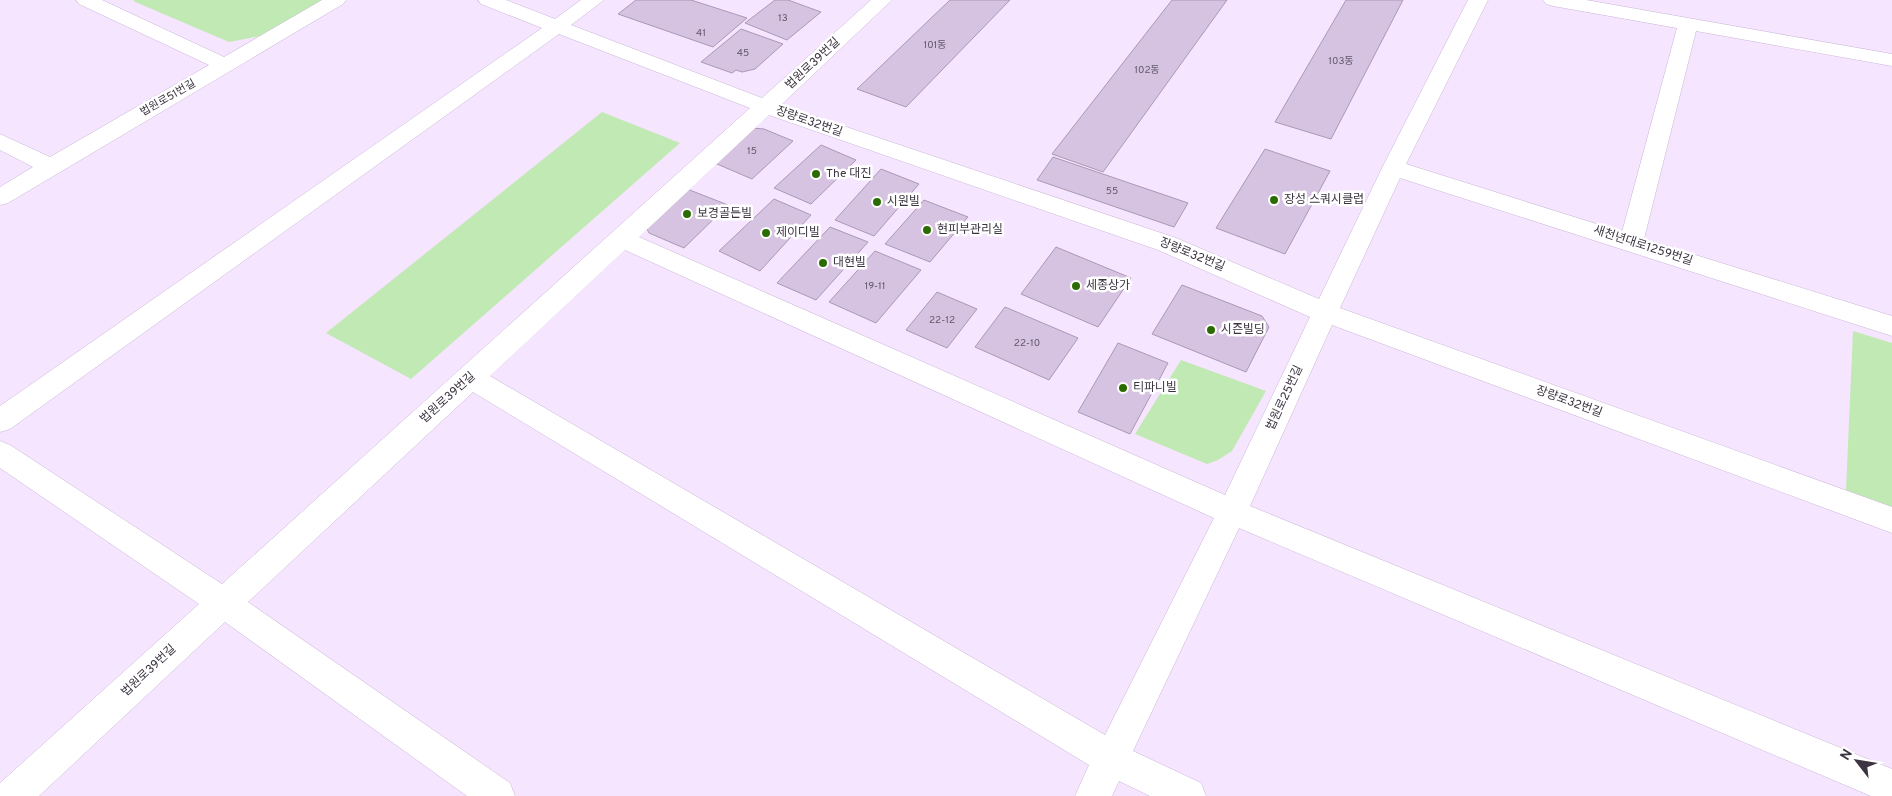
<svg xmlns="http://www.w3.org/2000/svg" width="1892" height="796" font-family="Overpass,'Noto Sans KR',sans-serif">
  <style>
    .green { fill: #c1e9b3 }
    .building { fill: #d6c2e1; stroke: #ab98b6 }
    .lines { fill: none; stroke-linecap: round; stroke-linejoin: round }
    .street-casing { stroke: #cab6d5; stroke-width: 1 }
    .street { fill: #fff; fill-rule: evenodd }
    .poi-dot { fill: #2b6c02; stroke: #fff; stroke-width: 2 }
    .labels { text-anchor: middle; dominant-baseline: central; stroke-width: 5; stroke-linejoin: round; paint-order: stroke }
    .number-label { font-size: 10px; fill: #625868 }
    .far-street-label { font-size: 11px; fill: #3c3440; stroke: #fff }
    .street-label { font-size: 12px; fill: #3c3440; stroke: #fff }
    .poi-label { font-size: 12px; fill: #3c3440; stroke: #fff; text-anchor: start }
  </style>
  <rect width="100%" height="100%" fill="#f5e5ff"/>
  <!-- green -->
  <path class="green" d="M135,0H323L260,36L229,42L133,1Z
    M602,112L680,143L411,379L326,333Z
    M1853,331L1892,343V507L1846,490Z
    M1181,360L1266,391L1232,451L1218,460L1207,464L1135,434Z"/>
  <!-- building -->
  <path class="building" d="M636,0H691L747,18L713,47L618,14Z
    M775,0H788L821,12L787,40L745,23Z
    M950,0H1010L906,107L857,89Z
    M1172,0H1227L1103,172L1052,154Z
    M1346,0H1403L1331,139L1275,122Z
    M741,29L783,44L755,69L742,72L736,70L732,73L701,62Z
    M753,128L764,129L793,141L752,179L710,161Z
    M821,145L856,160L811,204L774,188Z
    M1265,149L1330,171L1285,254L1216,228Z
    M1053,157L1188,203L1174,227L1037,180Z
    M881,169L919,184L874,236L835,220Z
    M682,187L728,205L684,248L649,233L644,223Z
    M774,199L811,215L760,271L719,251Z
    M924,200L968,217L930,262L885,244Z
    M830,227L868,242L816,300L777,283Z
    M1056,247L1131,278L1098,327L1021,294Z
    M875,251L921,270L876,323L829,302Z
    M1182,285L1262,316L1269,327L1246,372L1152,334Z
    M937,292L977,309L947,348L906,330Z
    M1005,307L1078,338L1049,380L975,347Z
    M1118,343L1168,363L1130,434L1078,412Z"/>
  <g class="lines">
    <defs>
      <path id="street" d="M76,0H102L224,57L322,0H346L343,4L8,203L0,205V187L33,167L0,150V134L50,157L209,65L79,4Z
        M478,0H506L555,19L581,0H604L571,25L762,98L871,0H892L781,105L1176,238L1319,299L1382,168L1468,0H1488L1406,164L1622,232L1677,28L1553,6L1546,4L1543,0H1586L1892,54V66L1696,31L1644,239L1892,316V336L1400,178L1340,308L1892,507V533L1332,325L1250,506L1892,769V796H1871L1239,528L1133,751L1201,783L1206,796H1150L1119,781L1112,796H1075L1089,765L473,392L248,602L510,783L515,796H467L225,622L39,796H0V783L199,604L0,468V441L10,445L222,584L750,108L559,34L10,429L0,432V406L542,28L481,4ZM769,115L1158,250L1310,317L1225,495L639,237ZM625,250L1214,518L1105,735L490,376Z"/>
    </defs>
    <!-- street casing -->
    <use href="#street" class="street-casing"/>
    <!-- street -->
    <use href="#street" class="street"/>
  </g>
  <!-- markers -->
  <g class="poi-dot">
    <circle cx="816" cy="174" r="5"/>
    <circle cx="1274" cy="200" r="5"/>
    <circle cx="877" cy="202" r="5"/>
    <circle cx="687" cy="214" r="5"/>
    <circle cx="927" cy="230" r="5"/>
    <circle cx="766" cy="233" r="5"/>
    <circle cx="823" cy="263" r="5"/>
    <circle cx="1076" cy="286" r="5"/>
    <circle cx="1211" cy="330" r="5"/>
    <circle cx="1123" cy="388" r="5"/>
  </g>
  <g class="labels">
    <!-- number labels -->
    <g class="number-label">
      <text x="783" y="18">13</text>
      <text x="701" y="33">41</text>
      <text x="935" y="45">101동</text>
      <text x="743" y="53">45</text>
      <text x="1341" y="61">103동</text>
      <text x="1147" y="70">102동</text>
      <text x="752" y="151">15</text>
      <text x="1112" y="191">55</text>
      <text x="875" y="286">19-11</text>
      <text x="942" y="320">22-12</text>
      <text x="1027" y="343">22-10</text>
    </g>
    <!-- far-street labels -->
    <g class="far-street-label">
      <text transform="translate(168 98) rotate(-30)">법원로51번길</text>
    </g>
    <!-- street labels -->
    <g class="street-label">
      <text transform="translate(813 64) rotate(-43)">법원로39번길</text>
      <text transform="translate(809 122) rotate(19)">장량로32번길</text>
      <text transform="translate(1643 246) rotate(18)">새천년대로1259번길</text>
      <text transform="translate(1192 255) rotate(22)">장량로32번길</text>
      <text transform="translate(448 398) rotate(-42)">법원로39번길</text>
      <text transform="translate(1285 398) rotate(-65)">법원로25번길</text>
      <text transform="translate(1569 402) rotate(20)">장량로32번길</text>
      <text transform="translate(149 671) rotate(-43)">법원로39번길</text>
    </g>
    <!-- poi labels -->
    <g class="poi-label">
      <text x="826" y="174">The 대진</text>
      <text x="1284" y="200">장성 스쿼시클럽</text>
      <text x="887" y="202">시원빌</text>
      <text x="697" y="214">보경골든빌</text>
      <text x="937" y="230">현피부관리실</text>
      <text x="776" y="233">제이디빌</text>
      <text x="833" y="263">대현빌</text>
      <text x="1086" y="286">세종상가</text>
      <text x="1221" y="330">시즌빌딩</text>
      <text x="1133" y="388">티파니빌</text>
    </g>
  </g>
  <!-- north arrow -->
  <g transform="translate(1857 761) rotate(301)" stroke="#ffffff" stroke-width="4" paint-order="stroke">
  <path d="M0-4L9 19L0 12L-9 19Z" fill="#3c3440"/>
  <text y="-8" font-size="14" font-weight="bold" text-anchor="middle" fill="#3c3440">N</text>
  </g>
</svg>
